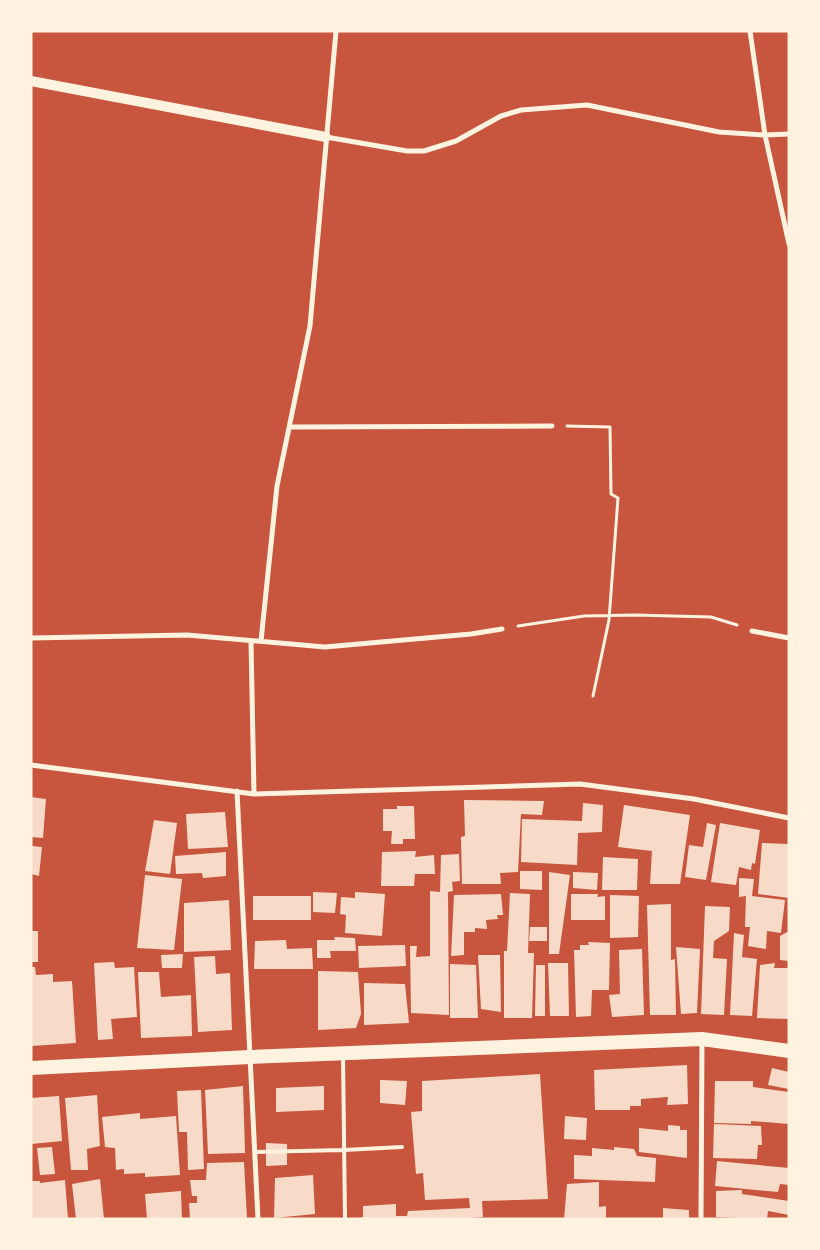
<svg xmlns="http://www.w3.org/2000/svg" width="820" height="1250" font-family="'Source Sans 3',sans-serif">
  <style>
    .building { fill: #f7dbc8 }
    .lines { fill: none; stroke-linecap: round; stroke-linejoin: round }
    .path { stroke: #fff3e0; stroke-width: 3 }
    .service { stroke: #fff3e0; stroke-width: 4 }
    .minor { stroke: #fff3e0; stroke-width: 5 }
    .secondary { stroke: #fff3e0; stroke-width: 10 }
    .trunk { stroke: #fff3e0; stroke-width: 14 }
  </style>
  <rect width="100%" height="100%" fill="#c8553d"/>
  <!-- building -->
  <path class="building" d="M31,797L46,799L43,838L31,837Z
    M464,800L544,801L542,815L521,814L518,872L500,873L501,884H462L461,837L465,836Z
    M583,803L603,805L602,832L578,833L577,865L521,862L522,819L582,821Z
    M624,805L690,815L680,884H650L652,851L618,847Z
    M397,806H414L415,839H403V844H391L392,831H383V809H397Z
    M225,812L228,847L188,849L186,814Z
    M154,820L177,823L170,874L145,871Z
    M707,823L716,825L706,880L685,877L689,845L703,847Z
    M720,823L760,830L755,864L752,863L751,870L739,867L736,885L711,882Z
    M762,843L789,844V898L758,894Z
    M31,846L42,847L39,876L31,874Z
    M416,851L415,857L434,855L435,874H415L414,886H381L382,852Z
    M226,852V876L203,878L202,873L176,874L175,856Z
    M459,854L460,881L452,882L453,891L448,892L449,1015L411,1013L410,946H417L416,957L430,956V891L440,892L441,855Z
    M603,857L638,859L637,890H602Z
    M520,871H542V890L520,889Z
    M549,872L570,875L559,954H549Z
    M573,872L598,873L597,890L573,888Z
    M145,875L182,879L174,950L137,948Z
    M739,878L754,879L752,896L785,900L781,933L767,931L766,949L748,946L750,927H745L746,896L739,897Z
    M313,892L337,893L335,913L313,912Z
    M355,892L385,894L382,936L345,933L346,915L340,914L341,897L355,898Z
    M510,893L530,894L528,953H534L532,1018H504V951H507Z
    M501,894L503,915H497L498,919L486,920L487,929L475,928V932H464V955L451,956L454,895Z
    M571,894H598L597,897L605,896V920H571Z
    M610,895L639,896L638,937L610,938Z
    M253,896H311V920H253Z
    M229,900L231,950L184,952V903Z
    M671,904V960L675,959L676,1015H650L647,905Z
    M705,906L730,907L729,931L714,941L713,958L727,959L724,1015L701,1014Z
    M530,927H547V941H529Z
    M31,931H38V962H31Z
    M789,931V961L780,960V936Z
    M734,933L744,935L742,957L757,959L752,1016L730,1015Z
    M334,937L355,938L356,951H330L331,958H317V940H335Z
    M286,940L287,949L312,948L313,969H254L255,941Z
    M588,942L610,943L609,990H592L591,1016L576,1017L574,950H580V945H589Z
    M405,945L406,966L359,968L358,946Z
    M676,947L700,949L697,1013L681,1014Z
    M642,949L644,1015L612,1017L609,995L620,994L619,950Z
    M183,954L182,968H162L161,955Z
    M478,955H500L501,1012L481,1009Z
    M215,956L216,974L230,973L232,1030L198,1032L194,957Z
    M114,962L115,968L134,967L137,1017L111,1019L113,1039L98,1040L94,963Z
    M548,963H568L569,1016H550Z
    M775,963L774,968H789V1019L757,1018L760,965Z
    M450,964L476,965L478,1018H450Z
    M536,965H545V1016H535Z
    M31,967H35L36,975L53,974V982L72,981L76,1043L32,1046Z
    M318,971L358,972L361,1014L356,1028L318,1030Z
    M138,972H159L161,997L191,995L192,1036L141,1038Z
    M364,983L405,984L409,1023L364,1025Z
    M687,1065L688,1104L667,1105L668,1097L641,1099V1106H630V1110H595L594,1070Z
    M772,1068L789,1072V1089L768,1085Z
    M540,1074L548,1199L482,1201L483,1217L458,1219H357L363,1217V1206L396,1204V1216H407L408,1211L470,1208L469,1198L425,1200L423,1173L416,1174L411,1112L422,1111V1081Z
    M380,1080L407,1081L405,1105L380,1103Z
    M715,1081H753V1087L789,1092V1124L751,1121V1124L714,1123Z
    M243,1086L245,1153L208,1154L205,1090Z
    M324,1086V1110L276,1112V1088Z
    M201,1090L204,1169L188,1170L187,1132H179L177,1091Z
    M97,1095L100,1146L87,1149L88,1170H71L65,1098Z
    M59,1096L62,1141L31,1144V1098Z
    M140,1113V1119L176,1116L180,1175L145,1177V1173L124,1174V1169L116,1170L115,1148L105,1147L102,1117Z
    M565,1116L587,1118L586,1140L564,1139Z
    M714,1124L761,1126L762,1145H758L757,1159L713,1158Z
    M668,1125L680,1126V1130H687V1158L639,1152V1128L668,1131Z
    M266,1143L287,1144V1165L266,1166Z
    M52,1147L55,1174L40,1175L37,1148Z
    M614,1147L634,1149L637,1156L656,1158L655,1182L574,1179V1155L592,1156V1148L614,1150Z
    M717,1161L789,1168V1185L780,1184L778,1192L715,1186Z
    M244,1162L247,1219H190L189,1203H197V1196H192L190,1180H206L207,1163Z
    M313,1175L315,1214L274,1218L275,1178Z
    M100,1179L104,1219H76L72,1184Z
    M65,1180L68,1219H31V1181H40V1183Z
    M599,1182V1207L606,1206V1219H564L567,1184Z
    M742,1190V1194L789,1201V1215L768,1211L767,1219L716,1217V1191Z
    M181,1191L182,1219H147L145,1194Z
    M663,1208L689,1210V1219H663Z"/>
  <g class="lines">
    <!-- path -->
    <path class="path" d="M567,426L610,427L611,494L618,498L609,620L593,696
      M518,626L584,616L635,615L711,617L737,625"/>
    <!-- service -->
    <path class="service" d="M343,1055L345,1219
      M255,1152L344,1150L402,1147"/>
    <!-- minor -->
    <path class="minor" d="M750,31L765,135L789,244
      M326,137L407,151H424L456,141L501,116L521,110L587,105L719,132L765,135L789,134
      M290,427L552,426
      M752,631L789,638
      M31,638L187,635L325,647L471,634L502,629
      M261,641L277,486L310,326L336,31
      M251,642L254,794
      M31,765L254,794L580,784L694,799L789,818
      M237,791L258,1219
      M701,1219L702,1039"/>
    <!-- secondary -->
    <path class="secondary" d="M31,81L326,137"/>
    <!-- trunk -->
    <path class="trunk" d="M31,1068L250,1057L702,1039L789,1051"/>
  </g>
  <!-- border -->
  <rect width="820" height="1250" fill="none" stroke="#fff3e0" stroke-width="65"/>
</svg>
